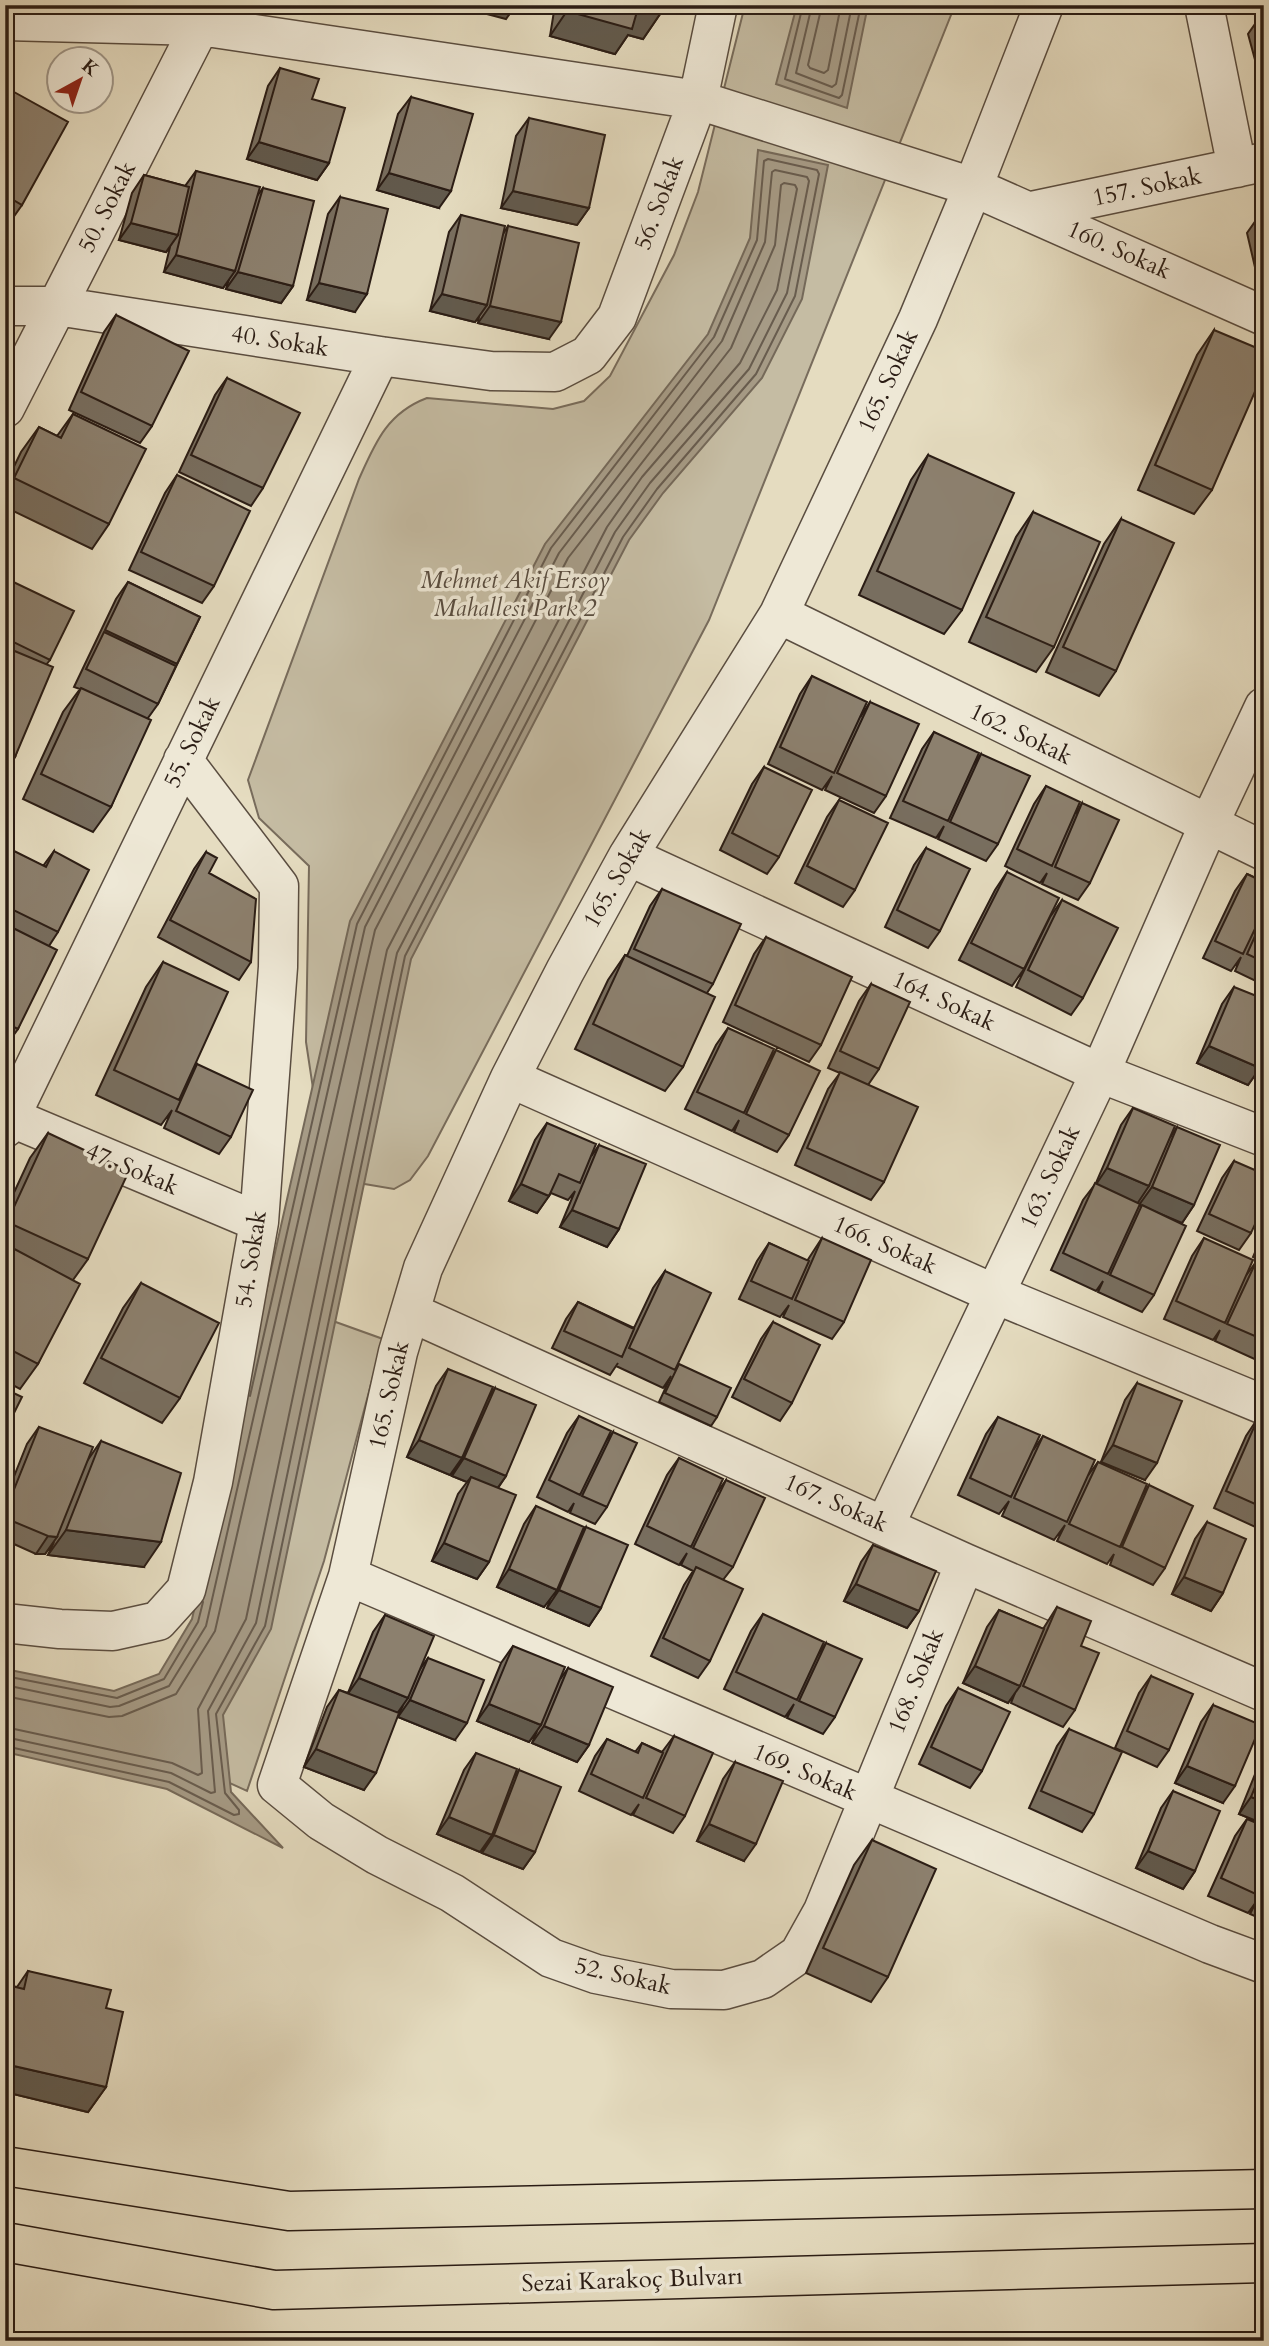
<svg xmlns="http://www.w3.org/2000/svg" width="1269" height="2346" font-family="Cardo,serif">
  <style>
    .green { fill: #c5bca3; stroke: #786c5c; stroke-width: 2 }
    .water { fill: #a69b86; stroke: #756959; stroke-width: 2 }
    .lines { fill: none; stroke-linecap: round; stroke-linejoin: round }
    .shore { stroke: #685c4e; stroke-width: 2 }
    .minor-casing { stroke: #5a4d40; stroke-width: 41 }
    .major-casing { stroke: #2b1d15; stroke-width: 41 }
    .minor { stroke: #eee8d6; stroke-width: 38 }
    .major { stroke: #e5dcc0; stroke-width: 38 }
    .wall { fill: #786e5f; stroke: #2b1d15; stroke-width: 2 }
    .shaded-wall { fill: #625a4d; stroke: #2b1d15; stroke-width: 2 }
    .building { fill: #8c806e; stroke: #2b1d15; stroke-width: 2 }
    .labels { text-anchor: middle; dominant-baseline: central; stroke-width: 7; stroke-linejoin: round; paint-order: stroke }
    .street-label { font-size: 24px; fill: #2b1d15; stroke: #eee8d6 }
    .park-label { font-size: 24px; font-style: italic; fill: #594d40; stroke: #eee8d6 }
  </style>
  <rect width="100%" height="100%" fill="#e5dcc0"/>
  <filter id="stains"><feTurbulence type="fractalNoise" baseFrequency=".00286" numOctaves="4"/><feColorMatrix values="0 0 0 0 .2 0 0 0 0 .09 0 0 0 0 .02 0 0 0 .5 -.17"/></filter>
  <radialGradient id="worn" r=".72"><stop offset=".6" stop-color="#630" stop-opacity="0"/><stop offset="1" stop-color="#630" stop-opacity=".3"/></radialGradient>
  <!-- green -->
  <path class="green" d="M745,5H955L709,620L428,1156L410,1180L394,1189L341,1180L320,1135L306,1042L309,866L259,818L248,780L359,479C375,443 387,413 427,398L553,409L584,401L610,376L674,255L698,192Z
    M280,1302L383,1339L324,1561L247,1791L173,1757Z"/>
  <!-- water -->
  <path class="water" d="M797,5H868L847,108L776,84Z
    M758,150L828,165L802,299L762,378L663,493L629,540L411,959L271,1629L223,1715L231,1792L283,1848L167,1789L5,1752V1669L114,1691L159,1674L192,1619L350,921L545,544L708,334L750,238Z"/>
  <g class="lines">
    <!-- shore -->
    <path class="shore" d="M803,5L785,79L839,98L842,95L861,5
      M812,5L796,73L832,87L836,84L852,5
      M822,5L808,65L810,68L824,73L828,70L841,5
      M5,1676L117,1698L164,1679L198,1622L203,1602
      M5,1685L110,1707L119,1706L169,1686L206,1626L365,927L559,553L722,341L765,242L772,172L775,170L807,177L809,181L787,293L749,369L650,483L615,532L397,953L256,1623L208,1711L215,1792L211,1793L171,1773L5,1737
      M5,1696L109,1717L122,1716L176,1694L215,1631L375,930L568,558L731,348L775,245L781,185L784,183L795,185L797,189L777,290L740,363L642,477L607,527L387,950L246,1619L198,1709L202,1773L198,1775L172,1763L5,1727
      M5,1746L169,1782L234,1815L239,1814V1810L225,1793L216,1714L265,1626L405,956L623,537L657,489L756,374L795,296L819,174L817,170L768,159L764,161L757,240L714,337L551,548L357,924L250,1396"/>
    <defs>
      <path id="minor" d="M1204,5L1237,168
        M5,21L200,26L698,100L973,187L1264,316
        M1031,211L1264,162
        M5,306H57L380,356L491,371L555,372L588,355L617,317L698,100L718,5
        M5,408L200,26L208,5
        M779,614L1264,851
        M628,856L1100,1073L1264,1137
        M510,1078L995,1294L1264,1405
        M5,1115L259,1222
        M5,1128L380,356
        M410,1312L965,1563L1264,1692
        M885,1525L1100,1073L1208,826L1264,707
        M965,1563L823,1911L799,1954L763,1979L724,1990L671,1989L596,1974L551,1958L452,1893L377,1855L321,1821L277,1785L348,1576L398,1352L423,1268L510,1078L565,971L628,856L779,614L918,319L973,187L1044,5
        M348,1576L1210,1944L1264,1964
        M5,1623L60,1629L113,1631L158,1621L186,1590L213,1482L259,1222L278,967L279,886L183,760"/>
      <path id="major" d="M5,2166L289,2211L1264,2189
        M5,2242L274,2290L1264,2263"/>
    </defs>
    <!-- minor casing -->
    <use href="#minor" class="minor-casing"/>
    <!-- major casing -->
    <use href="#major" class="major-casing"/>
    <!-- minor -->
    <use href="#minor" class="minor"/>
    <!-- major -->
    <use href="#major" class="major"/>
  </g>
  <!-- wall -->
  <path class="wall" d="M555,5H663L660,14L643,39L628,35L615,54L550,36Z
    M1264,16V93L1248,34L1260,17Z
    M280,68L312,99L329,163L317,180L247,159L268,86Z
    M5,87L22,205L5,229Z
    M411,97L439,208L377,190L398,114Z
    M529,118L589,208L577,225L501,208L516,136Z
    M196,171L257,196L263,188L293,286L281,303L226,289L229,279L223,288L164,272L170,247L166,252L119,240L132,193L144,175L185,186Z
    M340,197L355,312L307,300L328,214Z
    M461,215L503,234L508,226L549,339L478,323L479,316L475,322L430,311L449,232Z
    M1264,215V281L1258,280L1247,233L1259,216Z
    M116,315L152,426L140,443L69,410L104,332Z
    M1214,330L1212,490L1194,514L1138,490L1197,355Z
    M227,378L263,488L251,506L179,472L215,395Z
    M73,414L109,524L92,549L5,507V485L21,452L39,427L57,436Z
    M928,455L962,610L944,634L859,595L911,480Z
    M177,475L214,586L202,603L129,570L165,493Z
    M1033,512L1054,647L1036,672L969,642L1016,537Z
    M1121,519L1116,671L1099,696L1046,672L1104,544Z
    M5,578L50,660L46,665L15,757L5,771Z
    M128,582L200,617L158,704L148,718L111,807L93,832L23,799L63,712L80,689L74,687L116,599Z
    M812,676L861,716L870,702L886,796L874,813L825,790L832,776L822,790L768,764L800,694Z
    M934,732L974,764L981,754L998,844L986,861L938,839L944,826L936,838L890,818L922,749Z
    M764,767L779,857L767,874L720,850L752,784Z
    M1046,786L1076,813L1082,803L1090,883L1078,900L1042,884L1047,873L1040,883L1005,866L1034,804Z
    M839,800L855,890L843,907L795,883L827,817Z
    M5,848L43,866L54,851L58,932L49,946L18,1029L5,1047Z
    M926,848L940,931L928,948L885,927L914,865Z
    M206,852L209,873L251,962L239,980L158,937L194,869Z
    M1007,872L1024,969L1012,986L959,960L995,890Z
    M1247,874L1264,882V985L1235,971L1241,957L1231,971L1203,958L1235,891Z
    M662,889L713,984L707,993L683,1067L665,1091L575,1049L608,980L625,955L627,956L650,906Z
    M1062,900L1083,998L1071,1015L1016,987L1050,917Z
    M766,937L821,1045L809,1062L723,1022L754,954Z
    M163,962L193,1070L197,1064L231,1137L219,1154L164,1128L172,1110L161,1125L96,1095L146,987Z
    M871,984L879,1069L868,1085L884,1182L871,1200L795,1165L828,1089L840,1073L828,1068L859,1001Z
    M1234,987L1260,1068L1248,1085L1197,1063L1222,1004Z
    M728,1028L769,1060L776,1050L789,1135L777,1152L734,1132L739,1120L732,1131L685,1109L716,1045Z
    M1133,1108L1171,1136L1177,1127L1194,1205L1182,1223L1156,1212L1154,1295L1142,1312L1098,1292L1103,1281L1096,1291L1051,1270L1083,1200L1096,1183L1121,1125Z
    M547,1123L592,1155L599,1145L619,1229L607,1247L560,1227L575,1191L568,1200L551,1193L537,1213L509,1201L535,1140Z
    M48,1133L88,1259L73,1280L38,1364L20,1389L5,1381V1212L30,1158Z
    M1234,1161L1251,1233L1239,1250L1197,1231L1222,1178Z
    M1264,1232V1262L1253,1257Z
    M822,1238L844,1322L832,1339L783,1317L789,1305L780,1317L739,1299L757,1261L769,1243L807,1261Z
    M1204,1238L1247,1274L1256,1262L1264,1265V1358L1261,1362L1215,1341L1220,1330L1213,1340L1164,1319L1192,1256Z
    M665,1271L676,1367L717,1417L711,1426L659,1402L671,1376L663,1388L616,1366L618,1363L610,1375L552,1348L566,1319L578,1302L634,1328L653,1288Z
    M141,1283L180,1398L162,1423L84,1383L123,1308Z
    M773,1322L792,1403L780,1421L732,1397L761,1339Z
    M448,1369L488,1398L495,1388L506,1476L498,1488L489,1562L477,1579L432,1561L458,1494L467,1482L452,1476L457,1465L450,1475L407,1457L436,1386Z
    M1137,1383L1145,1480L1101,1462L1125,1400Z
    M579,1416L606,1441L613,1432L607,1507L595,1524L570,1513L574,1503L568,1512L537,1497L567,1433Z
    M998,1417L1034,1449L1043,1436L1089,1474L1098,1462L1141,1497L1149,1485L1165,1568L1153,1585L1110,1565L1114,1554L1107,1564L1057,1541L1065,1525L1054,1540L1002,1516L1009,1501L999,1514L958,1495L986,1434Z
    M1258,1418L1264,1421V1528L1262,1530L1214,1508L1246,1436Z
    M39,1427L87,1461L101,1441L144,1567L48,1555L54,1542L45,1554H36L5,1540V1499L27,1444Z
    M679,1458L718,1491L726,1480L733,1567L723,1580L710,1661L698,1678L651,1656L684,1585L693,1571L681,1565L687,1553L679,1565L635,1544L667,1475Z
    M536,1506L580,1537L586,1527L601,1608L589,1626L547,1608L551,1597L544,1607L497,1587L524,1524Z
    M1207,1522L1223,1593L1211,1611L1172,1594L1195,1539Z
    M873,1545L919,1611L907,1628L844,1601L861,1562Z
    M1057,1607L1081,1646L1075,1710L1063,1727L1011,1703L1015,1693L1008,1703L963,1683L987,1627L999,1610L1043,1629Z
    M763,1614L817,1656L826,1643L835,1717L823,1734L787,1718L794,1704L785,1717L724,1689L751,1631Z
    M385,1615L420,1669L428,1658L455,1740L398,1717L403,1705L398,1712L364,1790L304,1767L327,1707L339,1690L348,1693L373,1632Z
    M513,1646L561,1678L568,1668L589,1745L577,1762L532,1743L537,1731L529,1742L477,1721L501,1663Z
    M1151,1676L1169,1750L1157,1767L1115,1748L1139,1693Z
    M958,1688L982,1771L970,1788L919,1764L946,1706Z
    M1213,1705L1223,1803L1175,1783L1201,1722Z
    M1069,1729L1094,1814L1082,1832L1029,1808L1057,1746Z
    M674,1736L685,1816L673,1833L633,1815L639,1804L631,1815L579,1791L595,1756L607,1739L635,1752L642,1743L662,1752Z
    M1264,1752V1824L1239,1814Z
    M476,1753L514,1777L519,1770L535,1852L523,1869L482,1853L485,1844L480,1852L437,1834L464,1770Z
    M735,1762L744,1861L697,1841L723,1779Z
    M1173,1791L1195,1871L1183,1889L1136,1868L1161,1808Z
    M1247,1819L1264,1826V1920L1250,1914L1256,1902L1248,1913L1208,1896L1235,1836Z
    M872,1840L888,1977L871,2002L806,1973L854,1865Z
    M28,1971L106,2008V2087L88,2112L5,2092V1987L7,1985L17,1987Z"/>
  <!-- shaded-wall -->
  <path class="shaded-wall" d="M453,5H516L506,19Z
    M638,8L660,14L643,39L628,35L615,54L550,36L567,11Z
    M259,142L329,163L317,180L247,159Z
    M389,173L451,191L439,208L377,190Z
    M513,191L589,208L577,225L501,208Z
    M131,223L178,235L166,252L119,240Z
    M176,255L235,271L223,288L164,272Z
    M238,272L293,286L281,303L226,289Z
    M1264,272V281L1258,280Z
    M319,283L367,294L355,312L307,300Z
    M442,294L487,305L475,322L430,311Z
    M490,306L561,322L549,339L478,323Z
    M5,753L15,757L5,771Z
    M1209,1046L1260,1068L1248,1085L1197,1063Z
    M1107,1168L1149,1186L1137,1204L1095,1186Z
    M521,1184L549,1196L537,1213L509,1201Z
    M1152,1187L1194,1205L1182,1223L1139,1205Z
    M572,1210L619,1229L607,1247L560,1227Z
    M419,1440L462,1458L450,1475L407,1457Z
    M1113,1445L1157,1463L1145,1480L1101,1462Z
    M464,1458L506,1476L494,1493L471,1477L467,1482L452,1476Z
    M66,1530L161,1542L144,1567L48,1555Z
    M48,1536L57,1537L45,1554H36Z
    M444,1543L489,1562L477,1579L432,1561Z
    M509,1569L557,1590L544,1607L497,1587Z
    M1184,1577L1223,1593L1211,1611L1172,1594Z
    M856,1584L919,1611L907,1628L844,1601Z
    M559,1590L601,1608L589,1626L547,1608Z
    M975,1666L1020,1686L1008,1703L963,1683Z
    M359,1678L408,1698L396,1715L347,1695Z
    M410,1700L467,1723L455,1740L398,1717Z
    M489,1704L541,1725L529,1742L477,1721Z
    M544,1726L589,1745L577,1762L532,1743Z
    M316,1749L376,1773L364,1790L304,1767Z
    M1187,1766L1235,1786L1223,1803L1175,1783Z
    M1251,1797L1264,1802V1824L1239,1814Z
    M449,1817L492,1835L480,1852L437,1834Z
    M709,1824L756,1844L744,1861L697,1841Z
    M494,1835L535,1852L523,1869L482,1853Z
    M1148,1851L1195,1871L1183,1889L1136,1868Z
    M5,2064L106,2087L88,2112L5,2092Z"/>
  <!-- building -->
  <path class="building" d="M568,5H663L660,14L638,8L632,29L567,11Z
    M1264,16V32L1260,17Z
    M280,68L319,79L312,99L345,108L329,163L259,142Z
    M5,87L68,122L22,205L5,195Z
    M411,97L473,114L451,191L389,173Z
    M529,118L605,135L589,208L513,191Z
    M196,171L260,187L235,271L176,255Z
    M144,175L189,187L178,235L131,223Z
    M263,188L314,201L293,286L238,272Z
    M340,197L388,209L367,294L319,283Z
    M461,215L505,226L487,305L442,294Z
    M1264,215V236L1259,216Z
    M508,226L579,243L561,322L490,306Z
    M116,315L189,351L152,426L81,392Z
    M1214,330L1264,351V371L1212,490L1155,465Z
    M227,378L300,413L263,488L191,455Z
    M73,414L146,449L109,524L14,478L39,427L61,438Z
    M928,455L1014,493L962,610L877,571Z
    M177,475L250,511L214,586L141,552Z
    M1033,512L1100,542L1054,647L986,617Z
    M1121,519L1174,543L1116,671L1063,647Z
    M5,578L74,611L50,660L5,638Z
    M128,582L200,617L177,664L105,630Z
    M104,632L176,666L158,704L86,669Z
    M5,647L53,667L15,757L5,753Z
    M812,676L867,702L834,773L780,747Z
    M81,688L151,720L111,807L41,774Z
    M870,702L919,724L886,796L837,773Z
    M934,732L979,753L948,821L903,801Z
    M981,754L1030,776L998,844L950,822Z
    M764,767L812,790L779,857L732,833Z
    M1046,786L1080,802L1052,866L1017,849Z
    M839,800L888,823L855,890L807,866Z
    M1082,803L1119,820L1090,883L1055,867Z
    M6,847L46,867L54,851L89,870L58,932L5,906Z
    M926,848L970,869L940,931L897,910Z
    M206,852L217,858L209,873L256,899L251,962L170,920Z
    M1007,872L1059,898L1024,969L971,943Z
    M1247,874L1264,882V910L1243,954L1215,941Z
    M662,889L741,924L713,984L634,949Z
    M1062,900L1118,928L1083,998L1028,970Z
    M1264,916V962L1247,954Z
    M5,924L57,950L18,1029L5,1023Z
    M766,937L852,977L821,1045L735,1005Z
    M625,955L715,997L683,1067L593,1024Z
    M163,962L228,992L179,1100L114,1070Z
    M871,984L910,1002L879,1069L840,1051Z
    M1234,987L1264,999V1060L1260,1068L1209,1046Z
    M728,1028L774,1049L744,1113L697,1092Z
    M776,1050L820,1071L789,1135L746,1114Z
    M197,1064L253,1090L231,1137L176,1111Z
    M840,1072L918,1107L884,1182L807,1148Z
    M1133,1108L1175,1126L1149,1186L1107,1168Z
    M547,1123L596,1144L580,1183L559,1174L549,1196L521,1184Z
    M1177,1127L1220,1145L1194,1205L1152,1187Z
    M48,1133L129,1171L88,1259L7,1222Z
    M599,1145L646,1164L619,1229L572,1210Z
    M1234,1161L1264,1174V1205L1251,1233L1209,1214Z
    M1095,1183L1140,1204L1108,1274L1063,1253Z
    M1142,1205L1186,1226L1154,1295L1110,1275Z
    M822,1238L871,1260L844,1322L795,1300Z
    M1204,1238L1253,1260L1225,1323L1176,1301Z
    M769,1243L809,1261L792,1299L751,1281Z
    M5,1244L80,1284L38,1364L5,1347Z
    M1256,1262L1264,1265V1340L1227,1324Z
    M665,1271L711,1293L675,1370L629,1348Z
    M141,1283L219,1323L180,1398L101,1358Z
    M578,1302L634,1329L622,1357L564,1331Z
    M773,1322L820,1345L792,1403L744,1379Z
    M679,1364L731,1388L717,1417L665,1393Z
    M448,1369L493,1387L462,1458L419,1440Z
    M1137,1383L1182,1401L1157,1463L1113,1445Z
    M495,1388L536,1405L506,1476L464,1458Z
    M5,1389L22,1397L5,1431Z
    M579,1416L611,1431L580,1495L549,1480Z
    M998,1417L1040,1435L1011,1497L970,1478Z
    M1258,1418L1264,1421V1508L1226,1491Z
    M39,1427L93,1447L57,1537L48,1536L5,1518V1512Z
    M613,1432L637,1443L607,1507L582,1496Z
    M1043,1436L1095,1460L1067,1522L1014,1498Z
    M101,1441L181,1473L161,1542L66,1530Z
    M679,1458L723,1479L691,1547L647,1526Z
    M1098,1462L1147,1484L1120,1547L1069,1524Z
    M471,1477L516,1495L489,1562L444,1543Z
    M726,1480L765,1498L733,1567L693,1548Z
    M1149,1485L1193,1506L1165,1568L1122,1547Z
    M536,1506L584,1527L557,1590L509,1569Z
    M1207,1522L1246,1539L1223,1593L1184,1577Z
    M586,1527L628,1545L601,1608L559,1590Z
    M873,1545L936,1571L919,1611L856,1584Z
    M696,1567L743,1589L710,1661L663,1638Z
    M1057,1607L1091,1621L1081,1646L1099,1653L1075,1710L1023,1686Z
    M999,1610L1044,1629L1020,1686L975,1666Z
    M763,1614L824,1642L797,1700L736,1672Z
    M385,1615L434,1636L408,1698L359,1678Z
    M826,1643L862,1659L835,1717L799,1701Z
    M513,1646L565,1667L541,1725L489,1704Z
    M428,1658L484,1680L467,1723L410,1700Z
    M568,1668L613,1687L589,1745L544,1726Z
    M1151,1676L1193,1694L1169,1750L1127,1731Z
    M958,1688L1010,1712L982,1771L931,1747Z
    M339,1690L399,1713L376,1773L316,1749Z
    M1213,1705L1261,1725L1235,1786L1187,1766Z
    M1069,1729L1122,1752L1094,1814L1041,1791Z
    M674,1736L713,1753L685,1816L646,1798Z
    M607,1739L638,1753L642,1743L663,1753L643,1798L591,1774Z
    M476,1753L517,1769L492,1835L449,1817Z
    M735,1762L783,1781L756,1844L709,1824Z
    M1264,1765V1802L1251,1797Z
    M519,1770L561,1787L535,1852L494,1835Z
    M1173,1791L1220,1811L1195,1871L1148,1851Z
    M1247,1819L1264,1826V1888L1260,1896L1221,1878Z
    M872,1840L936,1869L888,1977L823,1948Z
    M28,1971L111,1990L106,2008L123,2012L106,2087L5,2064V1990L7,1985L24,1989Z"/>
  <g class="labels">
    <!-- street labels -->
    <g class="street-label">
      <text transform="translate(1147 187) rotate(-12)">157. Sokak</text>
      <text transform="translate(659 203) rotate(-69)">56. Sokak</text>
      <text transform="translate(107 207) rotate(-63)">50. Sokak</text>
      <text transform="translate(1119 250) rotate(24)">160. Sokak</text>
      <text transform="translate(280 341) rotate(9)">40. Sokak</text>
      <text transform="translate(888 381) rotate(-65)">165. Sokak</text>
      <text transform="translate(1021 734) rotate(26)">162. Sokak</text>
      <text transform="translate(192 742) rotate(-64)">55. Sokak</text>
      <text transform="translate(617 878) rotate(-60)">165. Sokak</text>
      <text transform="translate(944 1001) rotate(25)">164. Sokak</text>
      <text transform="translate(132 1169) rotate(23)">47. Sokak</text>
      <text transform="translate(1050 1177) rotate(-65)">163. Sokak</text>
      <text transform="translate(885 1245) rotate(24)">166. Sokak</text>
      <text transform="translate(251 1259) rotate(-81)">54. Sokak</text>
      <text transform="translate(389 1395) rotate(-77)">165. Sokak</text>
      <text transform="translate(836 1503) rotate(24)">167. Sokak</text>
      <text transform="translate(916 1681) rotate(-68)">168. Sokak</text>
      <text transform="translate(805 1772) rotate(23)">169. Sokak</text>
      <text transform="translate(623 1976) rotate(13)">52. Sokak</text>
      <text transform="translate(632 2280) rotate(-2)">Sezai Karakoç Bulvarı</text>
    </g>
    <!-- park labels -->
    <g class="park-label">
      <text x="515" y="580">Mehmet Akif Ersoy<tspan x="515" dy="28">Mahallesi Park 2</tspan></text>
    </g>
  </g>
  <!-- margin -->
  <rect width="1269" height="2346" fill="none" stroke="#e5dcc0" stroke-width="28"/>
  <rect x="7" y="7" width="1255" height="2332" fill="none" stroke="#2b1d15" stroke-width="3.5"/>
  <rect x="14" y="14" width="1241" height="2318" fill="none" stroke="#2b1d15" stroke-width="2"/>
  <!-- north arrow -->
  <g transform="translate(80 80) rotate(40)"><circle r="33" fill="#eee8d6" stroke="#a09789" stroke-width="2"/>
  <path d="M0-5L12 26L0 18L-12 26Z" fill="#8f2418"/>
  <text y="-10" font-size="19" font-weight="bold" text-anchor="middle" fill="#2b1d15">K</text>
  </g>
  <rect width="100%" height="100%" filter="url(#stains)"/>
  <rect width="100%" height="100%" fill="url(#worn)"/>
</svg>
